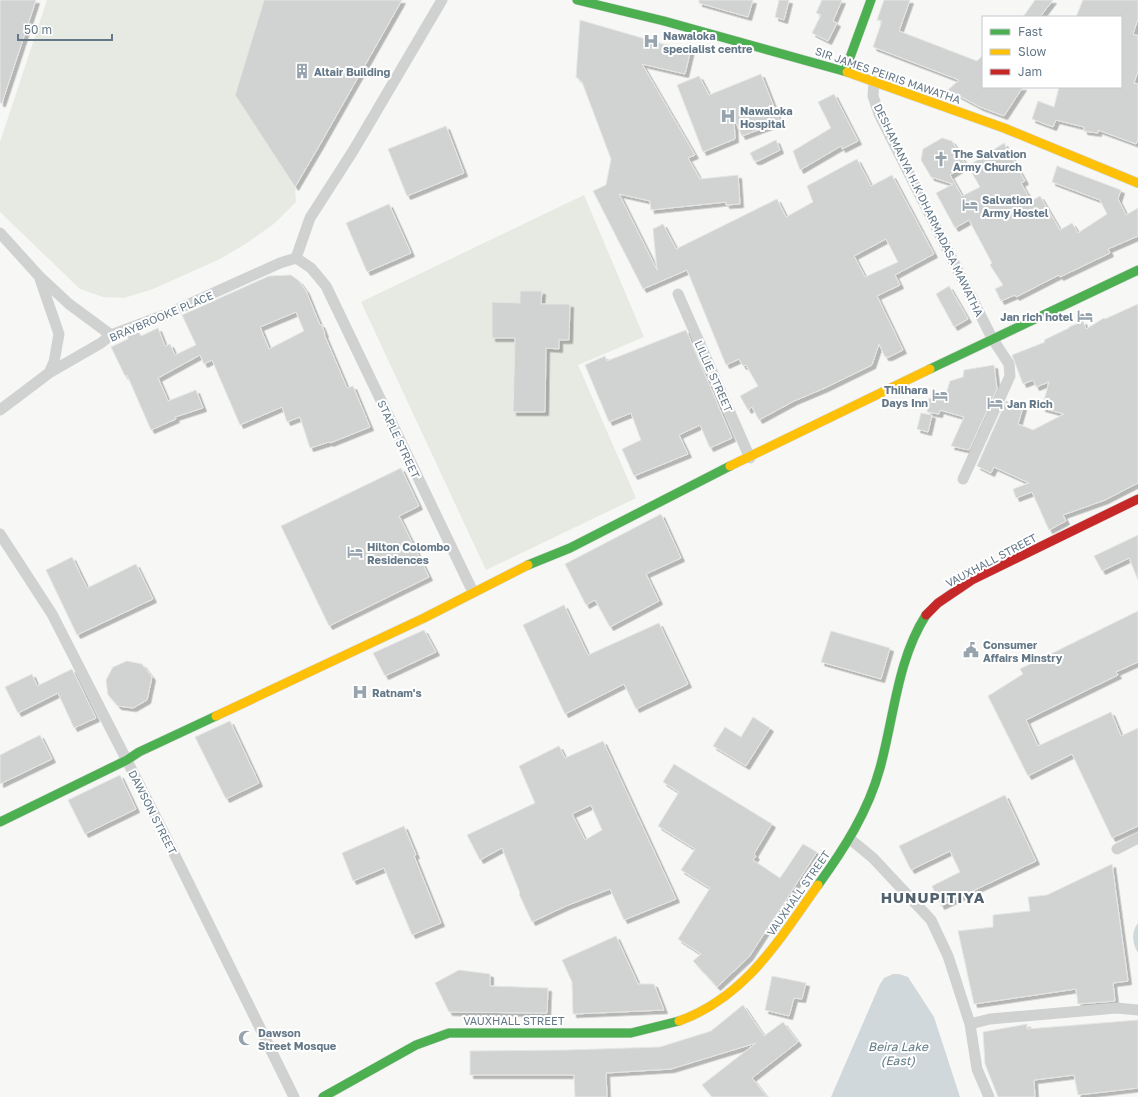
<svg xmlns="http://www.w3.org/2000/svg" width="1138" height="1097" font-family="'Golos Text',sans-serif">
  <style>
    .green { fill: #e6eae3 }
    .water { fill: #d0d8dc }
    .building { fill: #d1d3d3; stroke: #e6e6e5; fill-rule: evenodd; filter: url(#shadow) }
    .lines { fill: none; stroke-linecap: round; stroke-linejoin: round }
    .fast-casing { stroke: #d3d5d5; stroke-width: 10 }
    .slow-casing { stroke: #d3d5d5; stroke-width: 10 }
    .jam-casing { stroke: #d3d5d5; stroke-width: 10 }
    .street { stroke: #d0d2d2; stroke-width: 11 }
    .fast { stroke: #4caf50; stroke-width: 9 }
    .slow { stroke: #ffc107; stroke-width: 9 }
    .jam { stroke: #c62828; stroke-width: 9 }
    .labels { text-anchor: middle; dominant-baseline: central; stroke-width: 4; stroke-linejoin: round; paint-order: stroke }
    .poi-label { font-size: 11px; font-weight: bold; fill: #647888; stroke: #fff; text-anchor: start }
    .street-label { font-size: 11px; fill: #647888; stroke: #fff }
    .water-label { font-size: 12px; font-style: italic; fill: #5f7a84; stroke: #fff }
    .district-label { font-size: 15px; font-weight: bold; letter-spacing: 1px; fill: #52616d; stroke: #fff }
  </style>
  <defs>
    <filter id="shadow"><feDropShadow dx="3.5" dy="3.5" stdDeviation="0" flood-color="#0004"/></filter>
  </defs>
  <rect width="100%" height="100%" fill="#f7f7f5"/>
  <!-- green -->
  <path class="green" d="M47,0H264L235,95L295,187L296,202L275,223L247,243L220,259L153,289L124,298L103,297L80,289L0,212V142Z
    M584,195L644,337L578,365L636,498L486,570L361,302Z"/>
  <!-- water -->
  <path class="water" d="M1138,923V953C1132,943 1131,932 1138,923Z
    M893,974H899L908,977L934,1017L960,1097H831L880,984L884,978Z"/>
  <!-- building -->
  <path class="building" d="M0,0H36L2,103H0Z
    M264,0H402L318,148L295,187L235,95Z
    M699,0H753L748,17L699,3Z
    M779,0H789L784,20L775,17Z
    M822,0H842L833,21L837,23L828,41L812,33L821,15L816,13Z
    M884,0H910L899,31L977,61L983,55V87H1023L1004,116L980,107L948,90L959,80L873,47L882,21L877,20Z
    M1035,0H1053L1040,17H1023Z
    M1083,0H1138V19L1133,34L1138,36V71L1134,83L1138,84V139L1136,144L1098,130V133L1084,131V127L1056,120L1053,127L1032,119L1038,101L1054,107L1059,87H1121V17H1076Z
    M580,20L663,44L691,49L685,74L642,64L695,155L688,158L700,179L738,175L740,204L726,205V202L651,210L650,201L619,194L657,270L653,229L663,224L676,249L777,199L786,217L813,202L807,186L857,159L871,186L892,175L934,254L895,275L900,285L877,296L903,350L889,357H885L879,344L872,365L825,388L794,401L759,420L752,407L748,410L740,396L758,386L746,365L743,366L739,359L726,365L687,270L643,289L593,191L606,185L611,159L582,82L576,77ZM886,239L898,262L865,277L854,256Z
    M761,74L780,122L742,136L734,119L735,139L703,152L677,85L699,76L709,95Z
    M834,94L858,141L842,149L841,146L800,170L793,151L831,128L818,102Z
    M446,126L464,173L407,196L388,149Z
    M942,138L952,141L966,165L950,175L962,196L980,187L968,166L1004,143L1025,181L1021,183L1031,201L1040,196L1060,230L1072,223L1078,233L1107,214L1100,200L1052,182L1057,166L1121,190L1118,199L1126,215L1138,208V236L1108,249L1110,253L1060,277L1059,275L1016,297L1015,295L1001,301L995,289L1003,285L990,265L992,263L969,220L955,228L936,193L953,184L931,177L921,160L923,149Z
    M776,140L780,150L758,161H754L750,153Z
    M389,204L411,253L367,272L346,223Z
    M291,275L299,281L306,291L320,325L321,324L325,334H324L347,388L353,386L370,427L330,443L329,442L310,448L300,417L287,422L282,407L240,425L212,360L204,364L200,355L158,378L168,401L196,390L203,408L175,417L176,419L151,430L127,375L125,376L111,347L128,339V336L139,332L141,336L158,328L165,346L170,344L175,355L196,345L182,315L269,276ZM296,312L304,331L269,349L260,327Z
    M949,286L968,319L954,327L936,294Z
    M520,291H542L541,304H570L569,340H559V349L546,348L545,412H513L515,338H492V302L520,303Z
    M1138,304V483L1105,500L1063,515L1066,521L1049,530L1032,492L1016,498L1013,489L1029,483L994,467L991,473L977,466L1006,401L1023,407L1018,424L1033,430L1064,414L1042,408L1049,382L1036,387L1033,380L1023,384L1012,355L1045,342L1044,340L1069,328V327L1083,321L1086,329L1104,318L1105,319Z
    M686,330L732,438L710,448L700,425L679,435L688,454L634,476L622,449L641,440L631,413L609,422L585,365L605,356L607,361Z
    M994,365L997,389L969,450L951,446L964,417L940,410L939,414L927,412L929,398L944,400L950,381L963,377L964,370Z
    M921,413L932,415L928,432L917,429Z
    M401,468L419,506L399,516L429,577L329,626L281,526Z
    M661,514L681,558L646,574L659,601L610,627L595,600L586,605L565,564Z
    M1138,535V580L1129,558L1102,571L1094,556Z
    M72,557L87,588L136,564L153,599L77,635L46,570Z
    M564,605L588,655L659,623L688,684L636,709L624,684L565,714L523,625Z
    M1138,611V662L1116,672L1118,675L1026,720L1038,746L1111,712L1121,736L1138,728V826L1112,838L1072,754L1028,776L988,696L1023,674L1020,669Z
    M424,630L436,652L385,676L373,653Z
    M831,631L890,648L881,679L821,662Z
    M127,661L142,664L152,677L147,700L133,708L118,706L108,695L106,680L113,667Z
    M72,669L96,718L74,728L58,693L18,713L5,687L32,674L37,686Z
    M753,717L770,728L746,766L713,746L725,727L741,737Z
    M230,721L259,783L226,799L195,737Z
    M40,735L52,759L0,784V755Z
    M603,741L676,899L624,920L610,889L566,906L532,922L519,894L520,893L502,848L480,860L467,835L535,803L519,766L559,746L565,758ZM591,805L602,830L585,840L572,814Z
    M674,764L772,824L754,854L756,856L753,860L780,878L803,844L817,852L749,957L717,987L693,961L701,954L678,939L710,888L681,870L695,849L658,826L679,792L663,782Z
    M120,775L136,809L85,834L68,800Z
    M1005,795L1036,861L941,906L932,886L960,872L950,851L911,870L899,846Z
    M404,826L416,855L414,856L441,923L412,935L384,868L353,881L342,853Z
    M1112,864L1128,981L1113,983L1115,1001L1078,1004L1076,989L974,1004L958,931L993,927V915L1030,911L1028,897L1047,895Z
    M616,936L638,984H654L664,1010L573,1014L572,982L562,960Z
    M459,970L490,974V986L548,988L547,1013L449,1012L435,983Z
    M772,976L806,983L802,999L794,998L789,1016L765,1010Z
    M743,1005L764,1036L783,1022L798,1042L752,1078L767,1097H712L702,1085L756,1043L671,1069L606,1073L607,1097H575L574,1075H470V1051L567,1050L660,1047L711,1031Z
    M1138,1020V1088L1078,1095L1074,1075L1034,1080L1035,1097H998L985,1064L983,1032L1027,1024V1029Z"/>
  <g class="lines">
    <defs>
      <path id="fast" d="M577,0L664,21L847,72
        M845,71L871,0
        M930,369L1138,270
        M528,565L570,548L730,466
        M0,822L127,760L139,752L216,716
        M818,885C844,849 868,812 880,768C894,718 897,660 926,615
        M323,1097L416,1045L449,1033H631L679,1021"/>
      <path id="slow" d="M847,72L1004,128L1138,183
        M730,466L930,369
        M216,716L424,618L528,565
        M679,1021C746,997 778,941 818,885"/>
      <path id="jam" d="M926,615L938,603L972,580L1138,499"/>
    </defs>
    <!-- fast casing -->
    <use href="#fast" class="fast-casing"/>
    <!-- slow casing -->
    <use href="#slow" class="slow-casing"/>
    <!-- jam casing -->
    <use href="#jam" class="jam-casing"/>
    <!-- street -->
    <path class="street" d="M874,81L873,96L879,114L992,338L1009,364L1010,376L963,479
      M0,233L39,276L69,304L111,335
      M296,258L310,218L353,151L442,0
      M40,279L59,334L54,362L49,373
      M678,294L750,458
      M0,410L49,373L101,343L111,335L167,314L280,263L296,258L311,268L326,286L473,592
      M0,534L52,614L165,835L294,1097
      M850,839L873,858L931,920L948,956L970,1024L977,1069L989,1097
      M1117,849L1138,838
      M970,1024L990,1019L1117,1008L1138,1010"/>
    <!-- fast -->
    <use href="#fast" class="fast"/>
    <!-- slow -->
    <use href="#slow" class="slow"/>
    <!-- jam -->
    <use href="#jam" class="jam"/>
  </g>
  <!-- icons -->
  <defs>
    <symbol id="hospital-bare" viewBox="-9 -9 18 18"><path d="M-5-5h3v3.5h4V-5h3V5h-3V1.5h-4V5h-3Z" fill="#97a4ae" stroke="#fff" stroke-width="2.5" paint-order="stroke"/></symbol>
    <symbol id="building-bare" viewBox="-9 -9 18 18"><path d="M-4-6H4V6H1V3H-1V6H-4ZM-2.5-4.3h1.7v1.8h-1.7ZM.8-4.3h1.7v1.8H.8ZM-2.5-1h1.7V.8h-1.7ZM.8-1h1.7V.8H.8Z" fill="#97a4ae" stroke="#fff" stroke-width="2.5" paint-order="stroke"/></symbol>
    <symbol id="church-bare" viewBox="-9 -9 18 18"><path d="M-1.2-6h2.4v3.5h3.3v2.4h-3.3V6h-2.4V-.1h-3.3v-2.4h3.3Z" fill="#97a4ae" stroke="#fff" stroke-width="2.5" paint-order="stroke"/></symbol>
    <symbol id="hotel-bare" viewBox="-9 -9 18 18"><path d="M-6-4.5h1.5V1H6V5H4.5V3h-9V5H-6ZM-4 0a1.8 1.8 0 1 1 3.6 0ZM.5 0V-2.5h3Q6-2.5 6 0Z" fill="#97a4ae" stroke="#fff" stroke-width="2.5" paint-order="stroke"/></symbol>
    <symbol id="civic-bare" viewBox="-9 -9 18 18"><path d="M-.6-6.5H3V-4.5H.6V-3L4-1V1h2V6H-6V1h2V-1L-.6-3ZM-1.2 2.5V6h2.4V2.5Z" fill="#97a4ae" stroke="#fff" stroke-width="2.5" paint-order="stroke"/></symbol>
    <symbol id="mosque-bare" viewBox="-9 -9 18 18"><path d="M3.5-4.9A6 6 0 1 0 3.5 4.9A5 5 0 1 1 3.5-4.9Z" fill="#97a4ae" stroke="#fff" stroke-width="2.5" paint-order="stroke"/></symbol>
  </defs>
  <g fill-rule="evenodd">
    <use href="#hospital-bare" x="640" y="30" width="22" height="22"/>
    <use href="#building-bare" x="291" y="60" width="22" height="22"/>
    <use href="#hospital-bare" x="717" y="105" width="22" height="22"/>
    <use href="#church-bare" x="930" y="148" width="22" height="22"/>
    <use href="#hotel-bare" x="959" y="194" width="22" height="22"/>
    <use href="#hotel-bare" x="1074" y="305" width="22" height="22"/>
    <use href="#hotel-bare" x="929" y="384" width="22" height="22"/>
    <use href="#hotel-bare" x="984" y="392" width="22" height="22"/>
    <use href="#hotel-bare" x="344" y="541" width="22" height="22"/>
    <use href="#civic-bare" x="960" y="639" width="22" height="22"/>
    <use href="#hospital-bare" x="349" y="681" width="22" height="22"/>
    <use href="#mosque-bare" x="235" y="1027" width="22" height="22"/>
  </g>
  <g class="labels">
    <!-- poi labels -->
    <g class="poi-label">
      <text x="663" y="35">Nawaloka<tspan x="663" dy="13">specialist centre</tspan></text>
      <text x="314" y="71">Altair Building</text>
      <text x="740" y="110">Nawaloka<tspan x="740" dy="13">Hospital</tspan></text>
      <text x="953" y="153">The Salvation<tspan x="953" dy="13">Army Church</tspan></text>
      <text x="982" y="199">Salvation<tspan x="982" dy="13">Army Hostel</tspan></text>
      <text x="1073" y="316" text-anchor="end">Jan rich hotel</text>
      <text x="928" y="389" text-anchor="end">Thilhara<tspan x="928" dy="13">Days Inn</tspan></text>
      <text x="1007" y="403">Jan Rich</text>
      <text x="367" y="546">Hilton Colombo<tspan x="367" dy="13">Residences</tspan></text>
      <text x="983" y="644">Consumer<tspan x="983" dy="13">Affairs Minstry</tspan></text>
      <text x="372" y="692">Ratnam's</text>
      <text x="258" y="1032">Dawson<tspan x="258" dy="13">Street Mosque</tspan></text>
    </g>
    <!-- street labels -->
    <g class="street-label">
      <text transform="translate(888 75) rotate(19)">SIR JAMES PEIRIS MAWATHA</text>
      <text transform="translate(929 210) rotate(64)">DESHAMANYA H.K DHARMADASA MAWATHA</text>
      <text transform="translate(161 316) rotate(-23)">BRAYBROOKE PLACE</text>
      <text transform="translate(714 376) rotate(66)">LILLIE STREET</text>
      <text transform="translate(399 439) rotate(65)">STAPLE STREET</text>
      <text transform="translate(991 560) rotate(-28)">VAUXHALL STREET</text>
      <text transform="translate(153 812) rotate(63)">DAWSON STREET</text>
      <text transform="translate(798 893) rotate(-55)">VAUXHALL STREET</text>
      <text x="514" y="1020">VAUXHALL STREET</text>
    </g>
    <!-- water labels -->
    <g class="water-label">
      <text x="898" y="1046">Beira Lake<tspan x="898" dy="14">(East)</tspan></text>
    </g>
    <!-- district labels -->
    <g class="district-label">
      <text x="933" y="897">HUNUPITIYA</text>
    </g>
  </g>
  <!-- legend -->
  <rect x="982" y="16" width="140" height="72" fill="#ffffff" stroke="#c1c9cf"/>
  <rect x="990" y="29" width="20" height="6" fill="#4caf50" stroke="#c1c9cf"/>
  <text x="1018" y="36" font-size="12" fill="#647888">Fast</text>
  <rect x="990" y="49" width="20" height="6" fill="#ffc107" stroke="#c1c9cf"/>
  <text x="1018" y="56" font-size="12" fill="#647888">Slow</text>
  <rect x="990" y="69" width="20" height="6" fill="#c62828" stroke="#c1c9cf"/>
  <text x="1018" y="76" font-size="12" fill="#647888">Jam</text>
  <!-- scale -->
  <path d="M18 34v6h94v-6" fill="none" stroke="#647888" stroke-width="2"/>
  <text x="24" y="34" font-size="12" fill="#647888" stroke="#ffffff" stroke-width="3" paint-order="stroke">50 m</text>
</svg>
